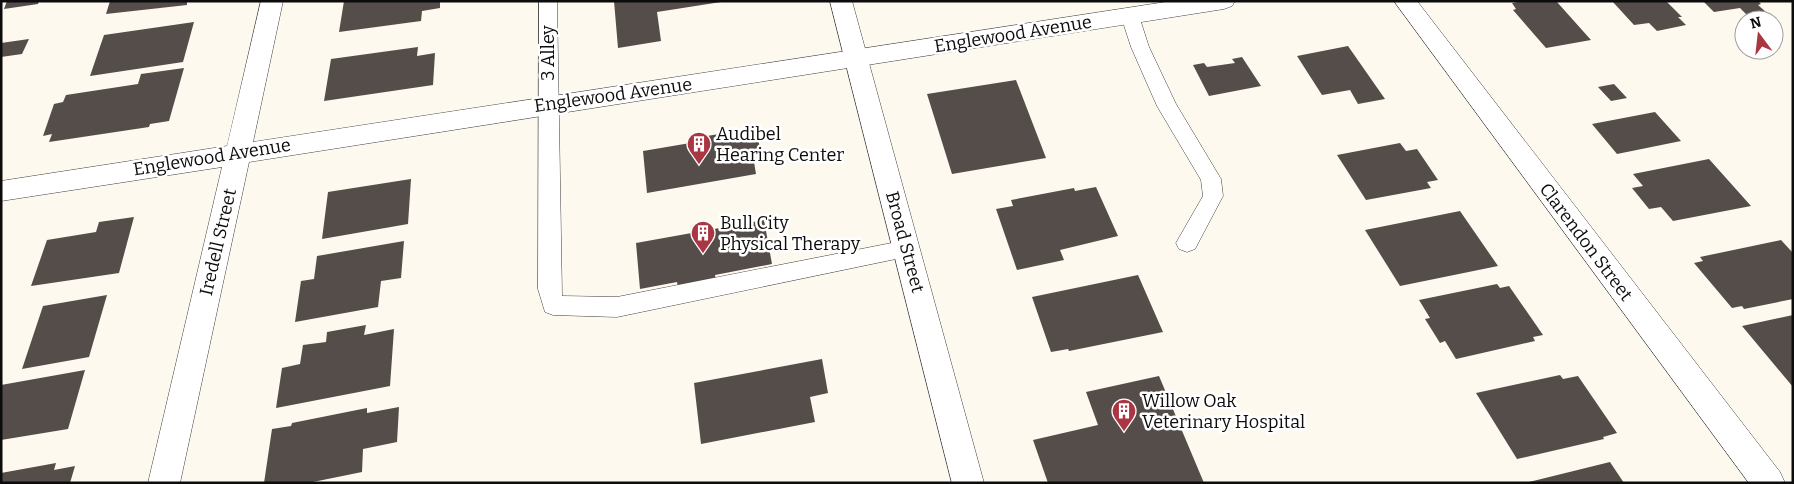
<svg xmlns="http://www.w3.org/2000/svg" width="1794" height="484" font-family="Bitter,serif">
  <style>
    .building { fill: #544d4a }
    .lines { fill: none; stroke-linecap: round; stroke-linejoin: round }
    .service-casing { stroke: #3f3f3f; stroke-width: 1 }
    .minor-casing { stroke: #3f3f3f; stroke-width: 1 }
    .tertiary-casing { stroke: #3f3f3f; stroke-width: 1 }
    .service { fill: #fff; fill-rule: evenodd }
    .minor { fill: #fff; fill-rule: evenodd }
    .tertiary { fill: #fff; fill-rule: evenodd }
    .labels { text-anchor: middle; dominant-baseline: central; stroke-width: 5; stroke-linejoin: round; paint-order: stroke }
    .street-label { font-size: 18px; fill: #0c0c0c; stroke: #fff }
    .poi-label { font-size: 18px; fill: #0c0c0c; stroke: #fff; text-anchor: start }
  </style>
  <rect width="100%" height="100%" fill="#fdf9ee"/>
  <!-- building -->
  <path class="building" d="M7,1H39L38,4L4,9Z
    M110,1H187V5L106,14Z
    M344,1H440V8L422,11L421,21L339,32Z
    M614,1H721V2L657,12L661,41L618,48Z
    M1523,1L1557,2L1591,40L1546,48L1513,10L1516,9L1512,3Z
    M1612,1H1666L1682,17H1678L1686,25L1657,31L1649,23L1634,25Z
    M1703,1H1758L1761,4L1758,5L1767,13L1749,17L1740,8L1714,12Z
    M194,22L183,62L90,76L104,35Z
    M29,39L22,54L1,57V43Z
    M1348,46L1385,99L1358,104L1350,90L1322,95L1297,56Z
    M418,47L417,56L435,53L433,85L324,101L331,59Z
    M1242,57L1261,86L1209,96L1193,65L1204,63L1207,67L1235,63L1232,59Z
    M184,68L169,121L150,124L149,127L49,142L52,134L43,136L54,104L63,102L66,95L138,84L141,74Z
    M1016,80L1046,158L952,174L927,94Z
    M1614,84L1627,98L1611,101L1598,87Z
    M1655,112L1681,141L1617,154L1592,124Z
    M743,130V134L757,132L761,155L753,156L756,174L647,193L643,151L708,140L707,136Z
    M1400,143L1406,151L1417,149L1438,180L1427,182L1431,188L1366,200L1337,155Z
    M1709,159L1751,206L1673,221L1661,207L1649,209L1632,188L1643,186L1633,174Z
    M411,179L408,224L322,239L328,192Z
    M1096,187L1118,236L1060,250L1064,260L1017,270L996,209L1013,206L1011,200L1074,188L1075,191Z
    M1460,211L1498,266L1400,286L1365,230Z
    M134,217L119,273L31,286L47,240L96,232L99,222Z
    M764,220L772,264L715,275L716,280L678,287L677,282L640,289L636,243Z
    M1781,240L1793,253V299L1744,309L1742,306L1732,308L1694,263L1703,261L1700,257Z
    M404,241L401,278L381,281L378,307L295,322L301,281L314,279L317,256Z
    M1138,275L1163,332L1069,351L1068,349L1051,352L1032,297Z
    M1497,284L1500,288L1509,286L1543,335L1533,337L1535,341L1456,359L1445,341L1440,343L1425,319L1430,318L1419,300Z
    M107,295L89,357L22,369L43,306Z
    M1793,315V387L1742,326Z
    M366,325L364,335L394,329L390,386L276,408L282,368L300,364L303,345L326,342L327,332Z
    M822,359L828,393L810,397L815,422L701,444L694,383Z
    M85,370L68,429L1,440V385Z
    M1560,375L1563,379L1578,376L1617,433L1603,437L1604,439L1517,459L1476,393Z
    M1159,376L1204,483H1048L1033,440L1098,425L1086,392Z
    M399,407L397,442L363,449L362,472L308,483H264L272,429L291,426L292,423L367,408V413Z
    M1610,462L1624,483H1529V482Z
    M56,463L54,470L75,466L70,483H1V473Z"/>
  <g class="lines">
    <defs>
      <path id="service" d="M539,1H557L562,296L617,297L907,240L915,243L918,249L915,255L617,317L553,315L545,312L538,289Z
        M1130,10L1136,12L1139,16L1149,47L1176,104L1221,179L1223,196L1195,249L1187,252L1179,249L1176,243L1203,196L1201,180L1157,106L1131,47L1121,16L1124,12Z"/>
      <path id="minor" d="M261,1H283L253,142L1172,1H1235L1232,6L1224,9L249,162L180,483H148L222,167L1,201V181L227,146Z
        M1394,1H1417L1780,472L1785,483H1749Z"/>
      <path id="tertiary" d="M830,1H852L984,483H952Z"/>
    </defs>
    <!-- service casing -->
    <use href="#service" class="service-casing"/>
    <!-- minor casing -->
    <use href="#minor" class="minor-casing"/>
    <!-- tertiary casing -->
    <use href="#tertiary" class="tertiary-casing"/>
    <!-- service -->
    <use href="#service" class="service"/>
    <!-- minor -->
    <use href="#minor" class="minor"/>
    <!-- tertiary -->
    <use href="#tertiary" class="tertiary"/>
  </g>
  <!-- icons -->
  <defs>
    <symbol id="building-pin" viewBox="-11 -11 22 30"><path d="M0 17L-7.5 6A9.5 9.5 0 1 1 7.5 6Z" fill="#ab3643" stroke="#fff"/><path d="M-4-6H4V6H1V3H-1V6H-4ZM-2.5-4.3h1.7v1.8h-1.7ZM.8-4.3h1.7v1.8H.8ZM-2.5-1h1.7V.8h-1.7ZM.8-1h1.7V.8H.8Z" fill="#fff"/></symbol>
  </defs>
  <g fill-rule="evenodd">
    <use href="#building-pin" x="685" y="130" width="28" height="38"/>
    <use href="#building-pin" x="689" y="219" width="28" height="38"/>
    <use href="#building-pin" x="1110" y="397" width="28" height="38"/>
  </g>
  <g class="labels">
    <!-- street labels -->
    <g class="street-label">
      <text transform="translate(1013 34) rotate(-9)">Englewood Avenue</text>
      <text transform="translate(548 53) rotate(-90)">3 Alley</text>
      <text transform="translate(613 95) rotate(-8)">Englewood Avenue</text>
      <text transform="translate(212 157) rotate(-9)">Englewood Avenue</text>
      <text transform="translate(218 242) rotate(-77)">Iredell Street</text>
      <text transform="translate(905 242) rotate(75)">Broad Street</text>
      <text transform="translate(1586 242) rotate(53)">Clarendon Street</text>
    </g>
    <!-- poi labels -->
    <g class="poi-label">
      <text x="716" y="134">Audibel<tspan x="716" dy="21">Hearing Center</tspan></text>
      <text x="720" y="223">Bull City<tspan x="720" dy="21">Physical Therapy</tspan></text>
      <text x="1142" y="401">Willow Oak<tspan x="1142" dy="21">Veterinary Hospital</tspan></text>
    </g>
  </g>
  <!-- border -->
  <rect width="1794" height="484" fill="none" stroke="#0c0c0c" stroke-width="5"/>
  <!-- north arrow -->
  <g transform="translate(1759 35) rotate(345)"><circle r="24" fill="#ffffff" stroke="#9e9e9e"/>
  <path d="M0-4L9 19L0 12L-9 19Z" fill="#ab3643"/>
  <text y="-8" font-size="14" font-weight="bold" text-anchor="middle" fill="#0c0c0c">N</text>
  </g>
</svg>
